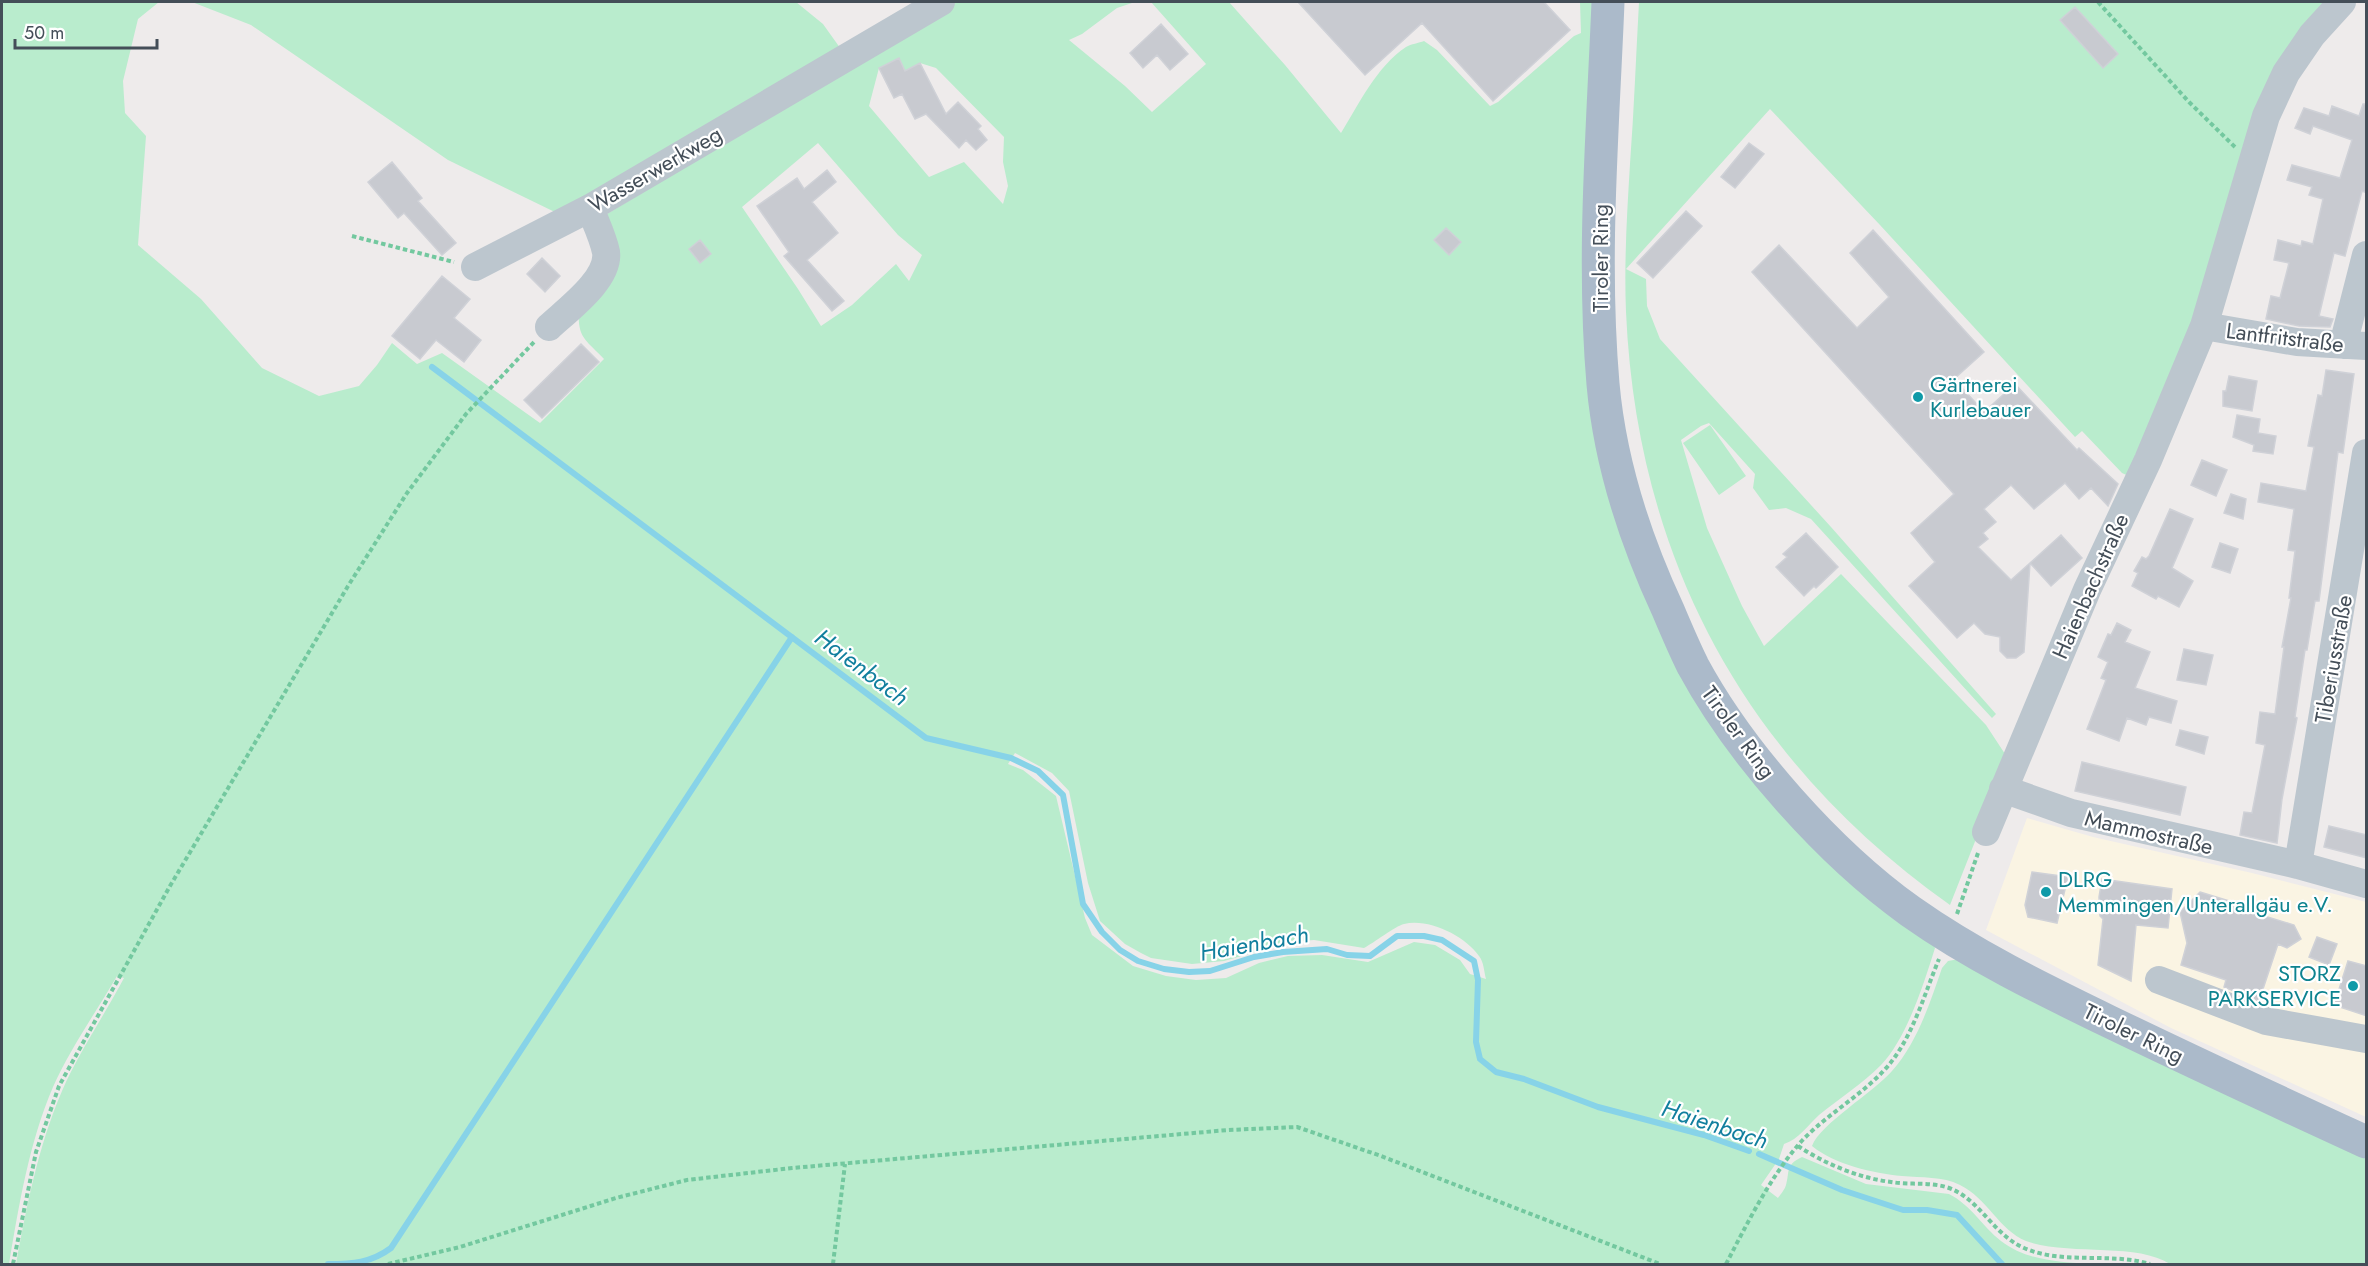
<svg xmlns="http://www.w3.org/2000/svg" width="2368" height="1266" font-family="Jost,sans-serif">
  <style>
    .commercial { fill: #faf4e3 }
    .green { fill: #b9eccd; fill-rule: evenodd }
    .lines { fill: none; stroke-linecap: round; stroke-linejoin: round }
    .stream { stroke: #87d3e8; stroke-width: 6 }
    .building { fill: #c8cad0; stroke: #cfd1d7; stroke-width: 1.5 }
    .path { stroke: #73c89f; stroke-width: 4; stroke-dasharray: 4.5 3; stroke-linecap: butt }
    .minor { stroke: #bcc6ce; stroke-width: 28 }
    .major { stroke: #abbaca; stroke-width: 33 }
    .culture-dot { fill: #0f9aa8; stroke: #fff; stroke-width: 2 }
    .labels { text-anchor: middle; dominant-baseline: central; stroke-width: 4.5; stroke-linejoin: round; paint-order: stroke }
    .street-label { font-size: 22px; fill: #444e58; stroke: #fff }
    .culture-label { font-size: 22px; fill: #0d838f; stroke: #fff; text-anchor: start }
    .water-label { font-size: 24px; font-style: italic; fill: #117f9e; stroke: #fff }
  </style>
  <rect width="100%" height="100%" fill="#eeebeb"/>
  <!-- commercial -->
  <path class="commercial" d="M2027,818L2093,837L2252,873L2366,902V1117L2171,1028L1986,930Z"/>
  <!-- green -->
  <path class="green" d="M2,2H159L138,19L123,81L125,113L146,136L138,245L201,299L262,368L319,396L359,386L377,365L392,343L417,364L442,353L540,423L604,359C586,340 577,338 579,310L607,214L957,2H1135L1117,8L1082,34L1069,40L1125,86L1152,112L1206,64L1151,2H1229L1285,65L1341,133C1359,104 1377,66 1406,47C1411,44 1419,43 1424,41L1437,50L1490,106L1498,102L1574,36L1581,33L1580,2H1594L1583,260L1664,635L1932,941L1935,948C1924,983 1907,1038 1881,1065C1862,1084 1840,1098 1819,1115C1807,1126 1799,1139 1784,1144L1779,1159L1761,1185L1778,1198C1781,1194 1785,1189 1786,1185C1790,1171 1785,1165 1802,1157L1866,1184L1949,1194C1971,1205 1982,1226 2001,1241C2027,1261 2060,1262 2091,1264H16C27,1205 38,1147 62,1091C79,1052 104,1016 124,978L117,976C96,1012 70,1049 53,1087C29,1143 19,1205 9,1264H2ZM899,59L905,71L920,63L936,68L1004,137L1003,162L1008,186L1003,204L964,162L929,177L869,106L879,68ZM818,143L898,235L922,255L909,281L896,264L852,305L821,326L798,289L742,207ZM1015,753L1052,773L1069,791L1088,883L1100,921L1125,944L1141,953L1151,958L1192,964L1224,961L1290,942L1314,940L1364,948C1374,943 1395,926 1404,924C1429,918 1465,936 1479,956C1484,962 1484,972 1486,979L1470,974L1460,960L1435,945L1414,942L1368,962L1322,955L1288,956L1259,963L1226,978L1196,980L1166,976L1133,966L1092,935L1085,918L1056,796L1023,770L1008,764Z
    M192,2H796L823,24L843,52L563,216L448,160L251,25Z
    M1639,2H2331L2325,8L2131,477L2122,473L2082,431L2075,437L1880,225L1770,109L1626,269L1646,279L1647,306L1660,339L1831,527L1996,714L1992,718L1979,704L1811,519L1786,508L1769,510L1753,488L1755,474L1709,423L1701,426L1681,440L1707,528L1742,606L1764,646L1841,574L1986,725L2005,754L2000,778L1950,905C1747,761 1637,561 1626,312C1624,263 1627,213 1630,164C1634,110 1636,56 1639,2Z
    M1710,425L1746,476L1719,495L1683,443Z
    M1959,959L2230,1096L2366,1159V1264H2170C2137,1242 2068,1256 2026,1241C1999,1230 1987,1198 1960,1185C1942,1176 1922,1178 1902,1176C1873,1173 1835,1165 1812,1146C1820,1124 1874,1092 1892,1071C1917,1043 1930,1003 1942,968L1948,961Z"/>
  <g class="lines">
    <!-- stream -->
    <path class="stream" d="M432,367L926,738L1011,758L1038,771L1063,795L1083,904L1102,932L1120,950L1138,961L1164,969L1189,972L1210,971L1254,957L1283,952L1327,949L1347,955L1370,956L1397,936H1424L1442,940L1474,961L1478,980L1476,1042L1480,1059L1496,1072L1524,1079L1598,1107L1704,1135L1749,1151
      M1759,1154L1842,1190L1903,1210H1927L1957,1215L2002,1264
      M328,1264C352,1264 371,1263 391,1248L792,637"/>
  </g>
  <!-- building -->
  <path class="building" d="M1298,2H1544L1570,30L1493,101L1422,23L1365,75Z
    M2075,7L2118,54L2103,68L2060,20Z
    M1161,24L1188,54L1170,70L1157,55L1143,68L1130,53Z
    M899,58L905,71L920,63L946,114L958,102L981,126L978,129L987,140L976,150L966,140L959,148L926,114L915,119L902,94L894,98L879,68Z
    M2363,104H2367V193L2362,191L2345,256L2334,253L2319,316L2333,319L2330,327L2299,326L2266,319L2271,296L2280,298L2289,263L2274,260L2278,240L2301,246L2302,241L2313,244L2323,199L2309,195L2312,187L2287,180L2292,165L2340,178L2352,140L2313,126L2310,134L2295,128L2304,108L2329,116L2332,106L2359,116Z
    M1749,143L1764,154L1735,188L1721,177Z
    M392,162L422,198L418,201L456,243L442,255L404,213L398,218L368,182Z
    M827,170L836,182L812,202L838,233L807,260L844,301L832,311L784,256L789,252L757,206L797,178L804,189Z
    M1686,211L1702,226L1653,278L1637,263Z
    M1446,228L1461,242L1449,255L1434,240Z
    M1873,230L1984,352L1954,379L1984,412L2015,384L2077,450L2079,448L2118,484L2108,506L2091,488L2079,499L2065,483L2034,509L2011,485L1984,509L1996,522L1983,533L1988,539L1978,547L2011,580L2030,563L2024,652L2016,658H2007L2000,651V637L1985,634L1974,623L1957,638L1909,586L1935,562L1911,533L1954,494L1752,272L1779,245L1857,328L1889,297L1850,253Z
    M700,240L711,254L700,263L689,249Z
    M542,258L560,276L545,292L527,274Z
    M442,276L470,299L454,318L481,340L464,362L436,340L420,359L392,336Z
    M581,344L599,362L542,418L524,400Z
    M2326,370L2354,374L2343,453L2338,452L2319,601H2315L2307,650H2305L2295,717L2297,718L2282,799L2277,843L2240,835L2244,812L2252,813L2265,745L2256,743L2260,712L2275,714L2284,647H2282L2291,598H2289L2295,551L2288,550L2294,509L2258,502L2261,483L2306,491L2314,447L2308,446L2318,395L2322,396Z
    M2229,376L2257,381L2252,411L2223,406V391H2226Z
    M2237,415L2260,419L2258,433L2276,436L2273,454L2253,451L2254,445L2233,437Z
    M2202,460L2227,470L2216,496L2191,485Z
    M2231,494L2246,499L2243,519L2224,513Z
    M2170,509L2193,519L2172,568L2193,581L2179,607L2158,596L2156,599L2132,586L2138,573L2134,571L2142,557L2146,559L2149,556Z
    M1806,533L1838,567L1816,588L1814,586L1804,596L1776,567L1787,557L1783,554Z
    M2061,535L2082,558L2051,586L2030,563Z
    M2220,543L2238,549L2230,573L2212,567Z
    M2117,623L2131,630L2125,642L2150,652L2135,688L2177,701L2171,723L2149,717L2146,725L2127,718L2119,741L2087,729L2106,680L2101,678L2108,662L2098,657L2108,634L2111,635Z
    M2184,649L2213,655L2206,685L2177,680Z
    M2180,730L2208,737L2204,754L2176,745Z
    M2082,762L2186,787L2180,815L2075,791Z
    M2329,826L2367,835V858L2324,847Z
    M2032,872L2068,877L2057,923L2028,917L2025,905Z
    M2102,879L2172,889L2168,928L2136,925L2131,981L2098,965L2103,919L2100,916L2099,897Z
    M2200,892L2233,902L2235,907L2294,925L2301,939L2287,948L2278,944L2259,1001L2224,987L2226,980L2181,965L2187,943L2180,912Z
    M2317,937L2337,944L2329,965L2309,957Z
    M2348,961L2367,966V1016L2334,1005Z"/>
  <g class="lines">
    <!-- path -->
    <path class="path" d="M2098,2L2189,102L2235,147
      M352,236L454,262
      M1957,914L1978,853
      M1798,1146C1825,1164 1859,1178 1891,1182C1909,1185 1929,1182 1946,1187C1979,1197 1992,1234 2024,1248C2063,1265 2110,1252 2150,1264
      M13,1264L36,1152L59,1086L170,886L348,586L407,493L466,414L534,342
      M388,1264L460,1247L616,1198L687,1180L792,1168L1228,1130L1297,1127L1381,1156L1660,1264
      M833,1264L845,1164
      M1726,1264C1747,1224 1769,1179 1799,1144C1826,1114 1862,1096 1888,1066C1913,1036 1924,995 1939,959"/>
    <!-- minor -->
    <path class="minor" d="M475,267L590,208L941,2
      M2204,326L2297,342L2366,346
      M549,327C567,310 610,279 606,252C603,237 595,221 590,208
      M2343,345L2366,255
      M2003,789L2071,813L2298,865L2366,884
      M1986,832L2087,590L2148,460L2204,326L2266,116L2286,73L2312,35L2342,2
      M2298,865L2366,453
      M2159,980L2266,1021L2366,1039"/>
    <!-- major -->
    <path class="major" d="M1608,2C1603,128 1592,257 1603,384C1610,463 1635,539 1668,610C1676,629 1684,648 1693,666C1740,753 1829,853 1910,911C1972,955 2042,989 2110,1022C2195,1063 2281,1103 2366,1142"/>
  </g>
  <!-- markers -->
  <g class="culture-dot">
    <circle cx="1918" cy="397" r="6"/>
    <circle cx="2046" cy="892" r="6"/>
    <circle cx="2353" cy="986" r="6"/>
  </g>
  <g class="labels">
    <!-- street labels -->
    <g class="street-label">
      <text transform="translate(655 169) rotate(-30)">Wasserwerkweg</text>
      <text transform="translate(1600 258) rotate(-90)">Tiroler Ring</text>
      <text transform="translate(2285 337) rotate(7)">Lantfritstraße</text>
      <text transform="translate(2090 586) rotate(-66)">Haienbachstraße</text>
      <text transform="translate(2333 659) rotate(-80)">Tiberiusstraße</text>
      <text transform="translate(1739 732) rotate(54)">Tiroler Ring</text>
      <text transform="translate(2149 832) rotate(13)">Mammostraße</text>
      <text transform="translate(2134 1033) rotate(26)">Tiroler Ring</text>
    </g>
    <!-- culture labels -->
    <g class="culture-label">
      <text x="1930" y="384">Gärtnerei<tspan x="1930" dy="25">Kurlebauer</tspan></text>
      <text x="2058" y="879">DLRG<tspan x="2058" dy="25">Memmingen/Unterallgäu e.V.</tspan></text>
      <text x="2341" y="973" text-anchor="end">STORZ<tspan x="2341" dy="25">PARKSERVICE</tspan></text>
    </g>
    <!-- water labels -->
    <g class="water-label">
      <text transform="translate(862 667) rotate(37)">Haienbach</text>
      <text transform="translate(1254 943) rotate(-10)">Haienbach</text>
      <text transform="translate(1715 1124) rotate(18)">Haienbach</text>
    </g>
  </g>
  <!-- border -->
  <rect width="2368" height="1266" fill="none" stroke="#444e58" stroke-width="6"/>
  <!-- scale -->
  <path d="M15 39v9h142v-9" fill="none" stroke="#444e58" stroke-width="3"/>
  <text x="24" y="39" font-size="18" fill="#444e58" stroke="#ffffff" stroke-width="4.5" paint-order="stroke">50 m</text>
</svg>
